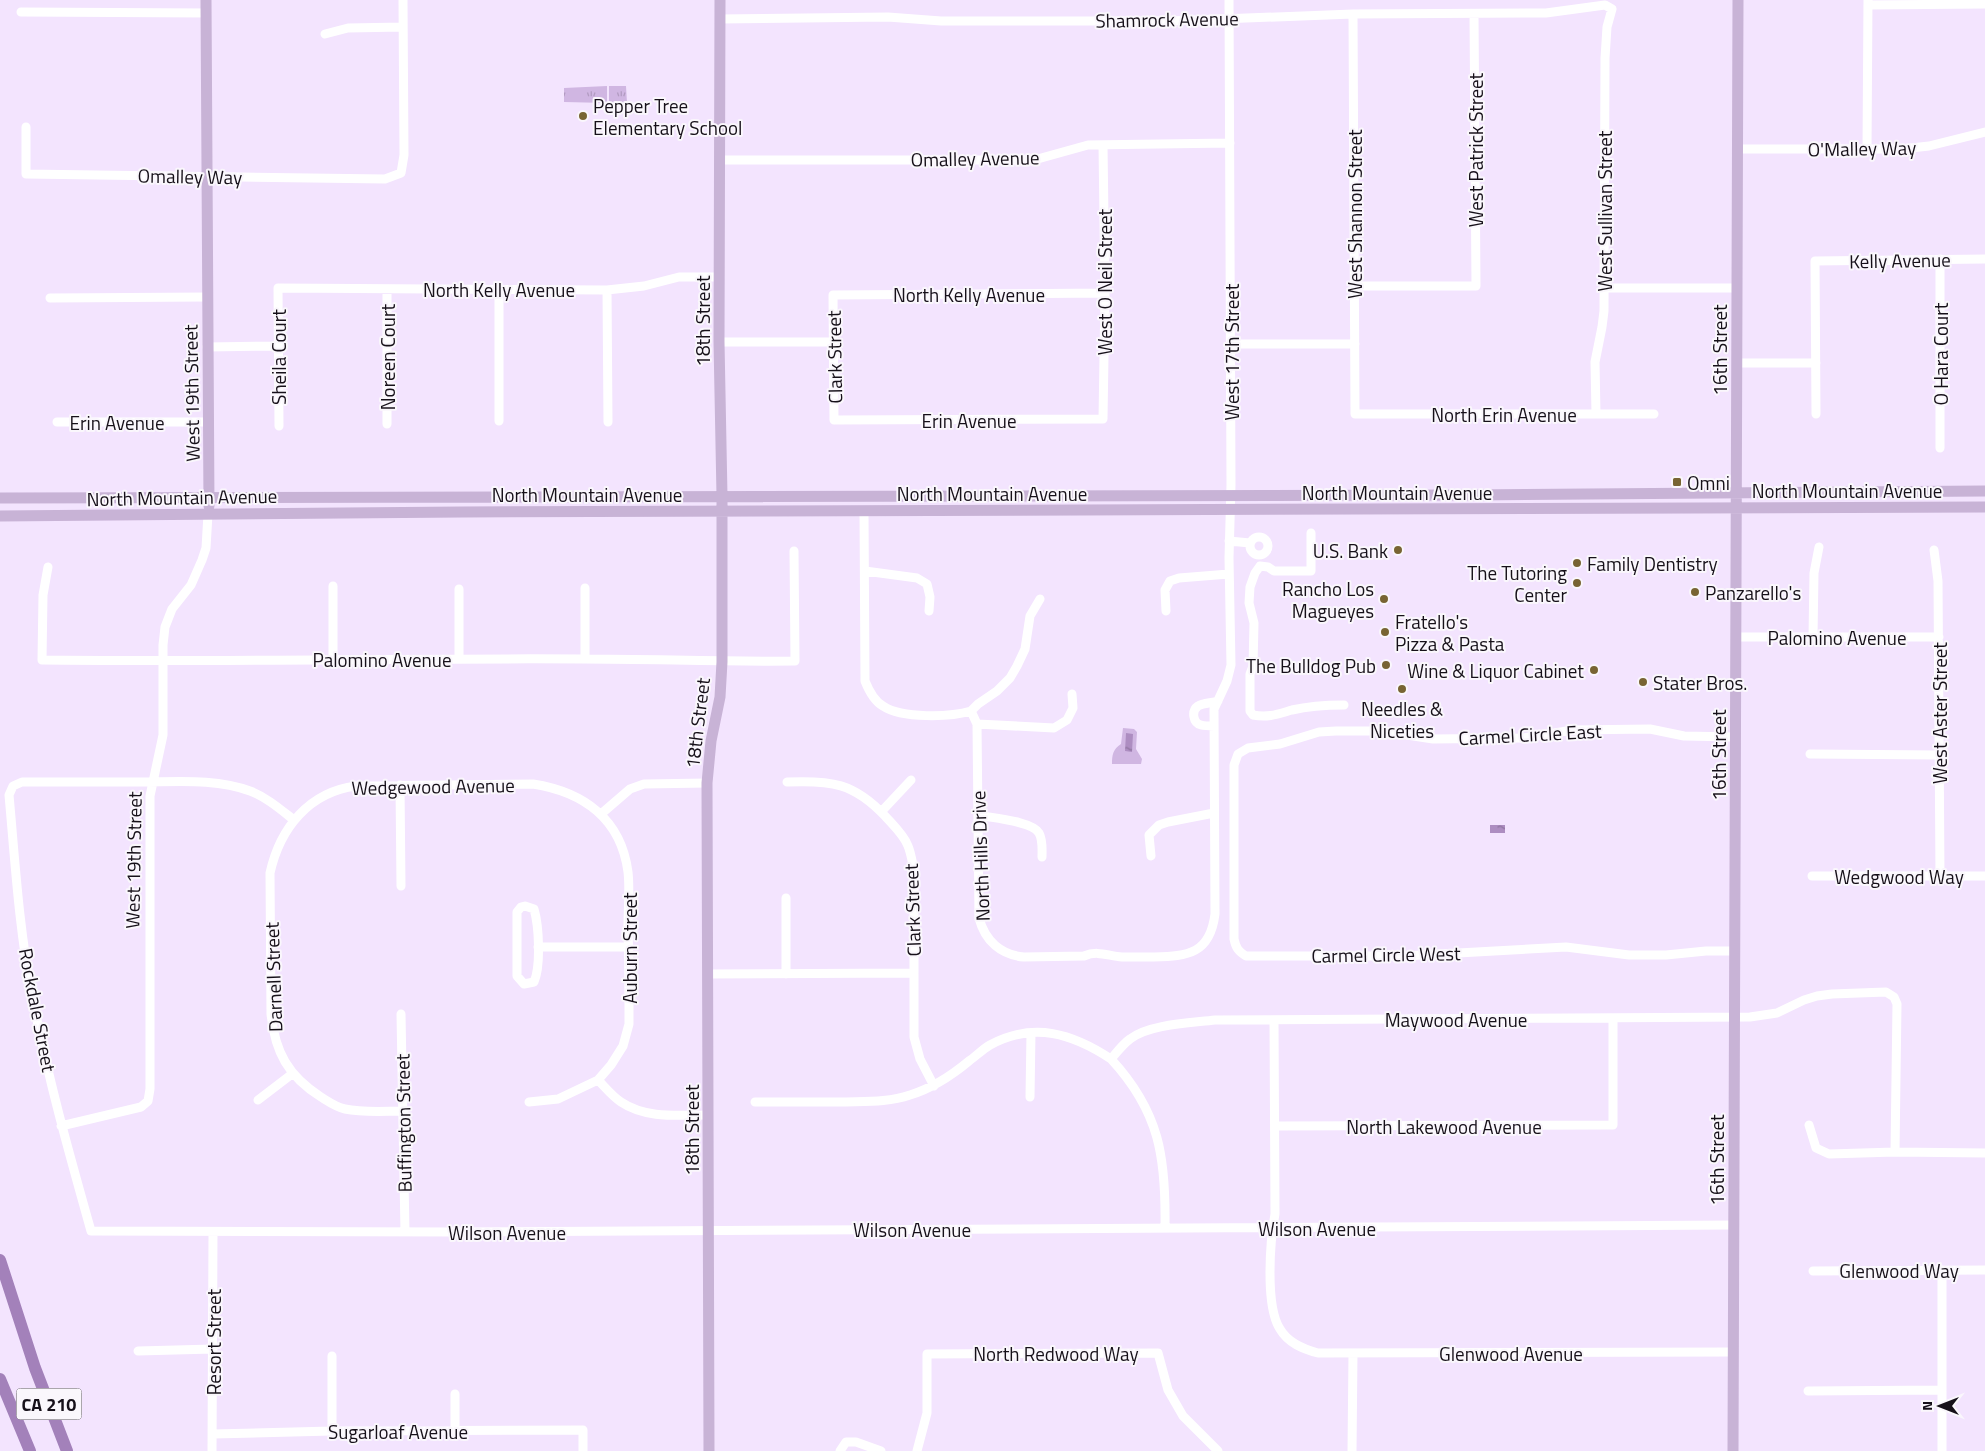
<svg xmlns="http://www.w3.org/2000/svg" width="1985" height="1451" font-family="'Titillium Web',sans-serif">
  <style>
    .grass { fill: url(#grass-tufts) }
    .green { fill: #d0b6e2 }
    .water { fill: url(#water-ripples) }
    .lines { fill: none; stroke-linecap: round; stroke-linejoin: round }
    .minor { stroke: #fff; stroke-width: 9 }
    .major { stroke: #c8b3d6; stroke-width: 11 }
    .highway { stroke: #a381ba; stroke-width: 12 }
    .poi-dot { fill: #786433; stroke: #faf7fc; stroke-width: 2 }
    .labels { text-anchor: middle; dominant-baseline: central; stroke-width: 4; stroke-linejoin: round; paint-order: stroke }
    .shield { fill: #faf7fc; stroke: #5a555d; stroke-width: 1 }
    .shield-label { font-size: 18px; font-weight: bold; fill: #161019 }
    .street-label { font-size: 19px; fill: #161019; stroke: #faf7fc }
    .poi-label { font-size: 19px; fill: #161019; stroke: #faf7fc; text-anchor: start }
  </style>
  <defs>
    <pattern id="grass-tufts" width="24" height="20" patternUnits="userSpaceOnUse" patternTransform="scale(1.25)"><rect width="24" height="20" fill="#d0b6e2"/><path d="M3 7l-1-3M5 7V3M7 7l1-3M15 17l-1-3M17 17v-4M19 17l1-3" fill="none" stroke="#b29bc1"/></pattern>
    <pattern id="water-ripples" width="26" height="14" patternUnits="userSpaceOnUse" patternTransform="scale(1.25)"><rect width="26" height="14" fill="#ad8dc1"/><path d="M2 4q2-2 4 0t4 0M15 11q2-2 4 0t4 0" fill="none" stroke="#8c729c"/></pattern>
  </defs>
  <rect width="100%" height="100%" fill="#f3e4fe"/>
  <!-- grass -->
  <path class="grass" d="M607,86V103L564,102V88Z
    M609,86H626L627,103H609Z"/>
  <!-- green -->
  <path class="green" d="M1123,728L1134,729L1137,732L1136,749L1142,759L1141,764H1112C1112,755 1113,749 1121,744Z"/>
  <!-- water -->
  <path class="water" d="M1126,733L1133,734L1132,752L1125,751Z
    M1490,825H1505V833H1490Z"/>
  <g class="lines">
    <!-- minor -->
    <path class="minor" d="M1868,5L1985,4
      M21,12L206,13
      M1353,14L1355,414H1654
      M720,19L888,17L941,21H1169L1353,14L1546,13L1605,5L1612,9L1607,27L1605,58L1604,311L1602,327L1595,362L1596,414
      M325,34L348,28L403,27
      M26,127V174L385,179L401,173L404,155L403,0
      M1103,145L1105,293L1103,419L834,420L833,295L1105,293
      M1738,149H1902L1929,146L1985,132
      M1867,149L1868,0
      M720,160H1034L1088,145L1230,143
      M1940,259V448
      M1354,286H1476L1474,14
      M499,288V421
      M1604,288H1737
      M387,289V424
      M607,290L608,422
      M50,298L207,297
      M719,342H833
      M1231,344H1355
      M207,347L278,346
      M1737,363H1816
      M1816,414L1815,261L1985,259
      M57,422H208
      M279,426L278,288L607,290L644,286L679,277H719
      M864,512L865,681C869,691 874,701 883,706C902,719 951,717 971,711L977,724L979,918C985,941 1001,955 1024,957L1084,956C1098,950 1108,956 1122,957C1133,957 1143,957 1154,957C1188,956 1210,954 1215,914L1214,709L1227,681L1231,665L1229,558L1231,485L1229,0
      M1250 546a9 9 0 1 1 18 0a9 9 0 1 1-18 0Z
      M1229,541L1250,543
      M1934,550L1938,581L1940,876
      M1260,566L1255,573L1250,587L1249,603L1254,623L1253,666L1250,674V711L1253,715C1268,718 1278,714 1292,710C1309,706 1327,705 1344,705
      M1260,566L1268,567L1274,571H1311V533
      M48,567L43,595L42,660C222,662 403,658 583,659C654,659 724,662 795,661L794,551
      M865,571L917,578L927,584L930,597L929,611
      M333,586V659
      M585,588V659
      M459,589V659
      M1166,611L1165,590L1170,581L1179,578L1229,574
      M1736,637H1939
      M1813,637L1814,573L1819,547
      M971,711L978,704L997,691L1010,678L1017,666L1025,649L1030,616L1040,599
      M977,724L1054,728L1067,720L1073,708L1072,694
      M1214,726C1210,726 1205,726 1201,725C1193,723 1191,711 1198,706C1203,703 1212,703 1218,701
      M1810,754L1940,755
      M787,782C831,780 854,783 885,816C893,825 904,835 908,846C911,853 912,862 914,869V1037L920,1059L934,1086
      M400,785L401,886
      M881,812L911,780
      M601,814L630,789L644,784L707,783
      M978,815C992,818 1032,821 1039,833C1043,840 1042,849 1042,857
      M294,820C280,809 266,797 250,791C216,778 175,782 140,782C101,782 61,782 22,782L13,786L9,795C15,861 19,929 32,995C47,1075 69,1153 91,1231L458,1232L1733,1225
      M1151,856L1149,835L1159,825L1168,822L1214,813
      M1812,876H1985
      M786,898V974
      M525,906L534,909C539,926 541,966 534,982L524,984L517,976V912L521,907Z
      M538,947H629
      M1734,951H1706L1666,955H1629L1566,947L1404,956H1246C1238,951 1236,948 1234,939V765L1238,754L1248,748L1280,744L1319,732L1336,731H1381L1433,739L1523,738L1573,730L1650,729L1684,736L1735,737
      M709,974L914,973
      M401,1014L405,1232
      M1274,1020L1275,1214C1270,1241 1265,1306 1280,1329C1288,1343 1303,1349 1318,1353L1733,1352
      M1111,1059C1160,1112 1166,1158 1165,1227
      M598,1080C605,1087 612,1096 621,1102C646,1119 679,1115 708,1115
      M1030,1097L1031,1033
      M258,1100L292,1074
      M755,1102C783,1102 811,1102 839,1102C863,1101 887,1103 910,1095C933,1088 951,1076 969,1061C976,1056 983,1049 990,1045C1034,1021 1073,1034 1111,1059C1117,1052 1123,1044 1130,1039C1149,1024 1191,1023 1215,1020L1750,1017L1777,1013L1804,1000L1817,996L1832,994L1886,992L1894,997L1897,1004L1895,1152
      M404,1111C385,1111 364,1113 345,1109C336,1107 329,1102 321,1097C288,1076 275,1052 271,1014L270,873C280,828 309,792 356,786L533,784C584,792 621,819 628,872C630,890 628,908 628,926C629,958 629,991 629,1024L623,1046L611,1065L598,1080L558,1099L529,1102
      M1809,1125L1816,1148L1829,1154L1895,1152L1985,1153
      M61,1126L141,1107L148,1101L150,1089V796L163,735V645L165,627L172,609L191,585L202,560L206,548L208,514
      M1275,1126L1613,1125V1018
      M1942,1270V1451
      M1813,1271L1985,1270
      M138,1351L213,1349
      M332,1356V1431
      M1808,1391L1942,1390
      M455,1394V1431
      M213,1434L332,1431L583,1430V1451
      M212,1451L213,1233
      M840,1451L846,1442H856L881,1451
      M917,1451L927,1413V1354L1158,1353L1168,1390L1183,1416L1218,1451
      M1352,1451L1353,1353"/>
    <!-- major -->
    <path class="major" d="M206,0L209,506
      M0,498L1470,495L1985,491
      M0,516L462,512L1985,507
      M709,1451L707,783L711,741L720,697L722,662V496L719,342L720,0
      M1733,1451L1738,0"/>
    <!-- highway -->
    <path class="highway" d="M0,1260L35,1368L67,1451
      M0,1379L30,1451"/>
  </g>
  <!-- markers -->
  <g class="poi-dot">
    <circle cx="583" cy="116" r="5"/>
    <rect x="1672" y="477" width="10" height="10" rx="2.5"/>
    <circle cx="1398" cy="550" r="5"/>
    <circle cx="1577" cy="563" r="5"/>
    <circle cx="1577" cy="583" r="5"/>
    <circle cx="1695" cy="592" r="5"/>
    <circle cx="1384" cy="599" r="5"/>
    <circle cx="1385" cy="632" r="5"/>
    <circle cx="1386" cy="665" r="5"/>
    <circle cx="1594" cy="670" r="5"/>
    <circle cx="1643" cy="682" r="5"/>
    <circle cx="1402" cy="689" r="5"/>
  </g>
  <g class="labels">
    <!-- shield labels -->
    <rect class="shield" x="16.5" y="1388.5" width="65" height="31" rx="4"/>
    <g class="shield-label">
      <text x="49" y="1404">CA 210</text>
    </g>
    <!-- street labels -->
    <g class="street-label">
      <text transform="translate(1167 19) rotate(-1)">Shamrock Avenue</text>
      <text transform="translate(1862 148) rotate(-1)">O'Malley Way</text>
      <text transform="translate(1475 150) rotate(-90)">West Patrick Street</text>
      <text transform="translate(975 158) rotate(-1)">Omalley Avenue</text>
      <text transform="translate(190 176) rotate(1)">Omalley Way</text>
      <text transform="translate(1604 211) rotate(-90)">West Sullivan Street</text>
      <text transform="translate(1354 214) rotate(-90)">West Shannon Street</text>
      <text transform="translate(1900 260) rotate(-1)">Kelly Avenue</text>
      <text transform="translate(1104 282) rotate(-90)">West O Neil Street</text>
      <text x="499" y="289">North Kelly Avenue</text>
      <text x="969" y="294">North Kelly Avenue</text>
      <text transform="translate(702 321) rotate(-90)">18th Street</text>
      <text transform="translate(1719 350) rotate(-90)">16th Street</text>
      <text transform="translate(1231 352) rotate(-90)">West 17th Street</text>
      <text transform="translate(1940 354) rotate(-90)">O Hara Court</text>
      <text transform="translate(278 357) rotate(-90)">Sheila Court</text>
      <text transform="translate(387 357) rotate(-90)">Noreen Court</text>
      <text transform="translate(834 357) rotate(-91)">Clark Street</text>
      <text transform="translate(191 393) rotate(-91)">West 19th Street</text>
      <text x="1504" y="414">North Erin Avenue</text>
      <text x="969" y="420">Erin Avenue</text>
      <text x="117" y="422">Erin Avenue</text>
      <text x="1847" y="490">North Mountain Avenue</text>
      <text x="1397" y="492">North Mountain Avenue</text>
      <text x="992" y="493">North Mountain Avenue</text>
      <text x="587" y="494">North Mountain Avenue</text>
      <text transform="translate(182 497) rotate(-1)">North Mountain Avenue</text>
      <text x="1837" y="637">Palomino Avenue</text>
      <text x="382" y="659">Palomino Avenue</text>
      <text transform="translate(1939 713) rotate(-90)">West Aster Street</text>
      <text transform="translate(697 723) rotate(-83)">18th Street</text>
      <text transform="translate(1530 734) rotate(-3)">Carmel Circle East</text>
      <text transform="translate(1718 755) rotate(-90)">16th Street</text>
      <text transform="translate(433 786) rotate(-1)">Wedgewood Avenue</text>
      <text transform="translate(980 856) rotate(-92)">North Hills Drive</text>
      <text transform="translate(133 860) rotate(-89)">West 19th Street</text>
      <text x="1899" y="876">Wedgwood Way</text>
      <text transform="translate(912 910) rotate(-92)">Clark Street</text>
      <text transform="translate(629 948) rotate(-90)">Auburn Street</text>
      <text transform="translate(1386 954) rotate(-1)">Carmel Circle West</text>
      <text transform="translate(273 977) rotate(-92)">Darnell Street</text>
      <text transform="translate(38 1010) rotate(79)">Rockdale Street</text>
      <text x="1456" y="1019">Maywood Avenue</text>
      <text transform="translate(403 1123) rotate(-91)">Buffington Street</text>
      <text x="1444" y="1126">North Lakewood Avenue</text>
      <text transform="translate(691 1130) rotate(-90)">18th Street</text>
      <text transform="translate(1716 1160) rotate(-90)">16th Street</text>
      <text x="1317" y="1228">Wilson Avenue</text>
      <text x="912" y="1229">Wilson Avenue</text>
      <text x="507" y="1232">Wilson Avenue</text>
      <text x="1899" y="1270">Glenwood Way</text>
      <text transform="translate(213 1342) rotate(-90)">Resort Street</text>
      <text x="1056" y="1353">North Redwood Way</text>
      <text x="1511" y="1353">Glenwood Avenue</text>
      <text x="398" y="1431">Sugarloaf Avenue</text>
    </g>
    <!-- poi labels -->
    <g class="poi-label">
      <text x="593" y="105">Pepper Tree<tspan x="593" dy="22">Elementary School</tspan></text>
      <text x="1687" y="482">Omni</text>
      <text x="1388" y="550" text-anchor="end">U.S. Bank</text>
      <text x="1587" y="563">Family Dentistry</text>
      <text x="1567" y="572" text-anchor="end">The Tutoring<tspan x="1567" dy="22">Center</tspan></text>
      <text x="1374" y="588" text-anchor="end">Rancho Los<tspan x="1374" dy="22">Magueyes</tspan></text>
      <text x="1705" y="592">Panzarello's</text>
      <text x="1395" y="621">Fratello's<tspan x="1395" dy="22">Pizza &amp; Pasta</tspan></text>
      <text x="1376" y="665" text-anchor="end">The Bulldog Pub</text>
      <text x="1584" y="670" text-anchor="end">Wine &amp; Liquor Cabinet</text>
      <text x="1653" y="682">Stater Bros.</text>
      <text x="1402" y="708" text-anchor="middle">Needles &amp;<tspan x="1402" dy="22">Niceties</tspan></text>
    </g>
  </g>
  <!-- north arrow -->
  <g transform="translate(1940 1406) rotate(270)" stroke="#faf7fc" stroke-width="4" paint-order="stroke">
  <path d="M0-4L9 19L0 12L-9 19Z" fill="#161019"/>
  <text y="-8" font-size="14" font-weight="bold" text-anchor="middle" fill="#161019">N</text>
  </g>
</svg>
